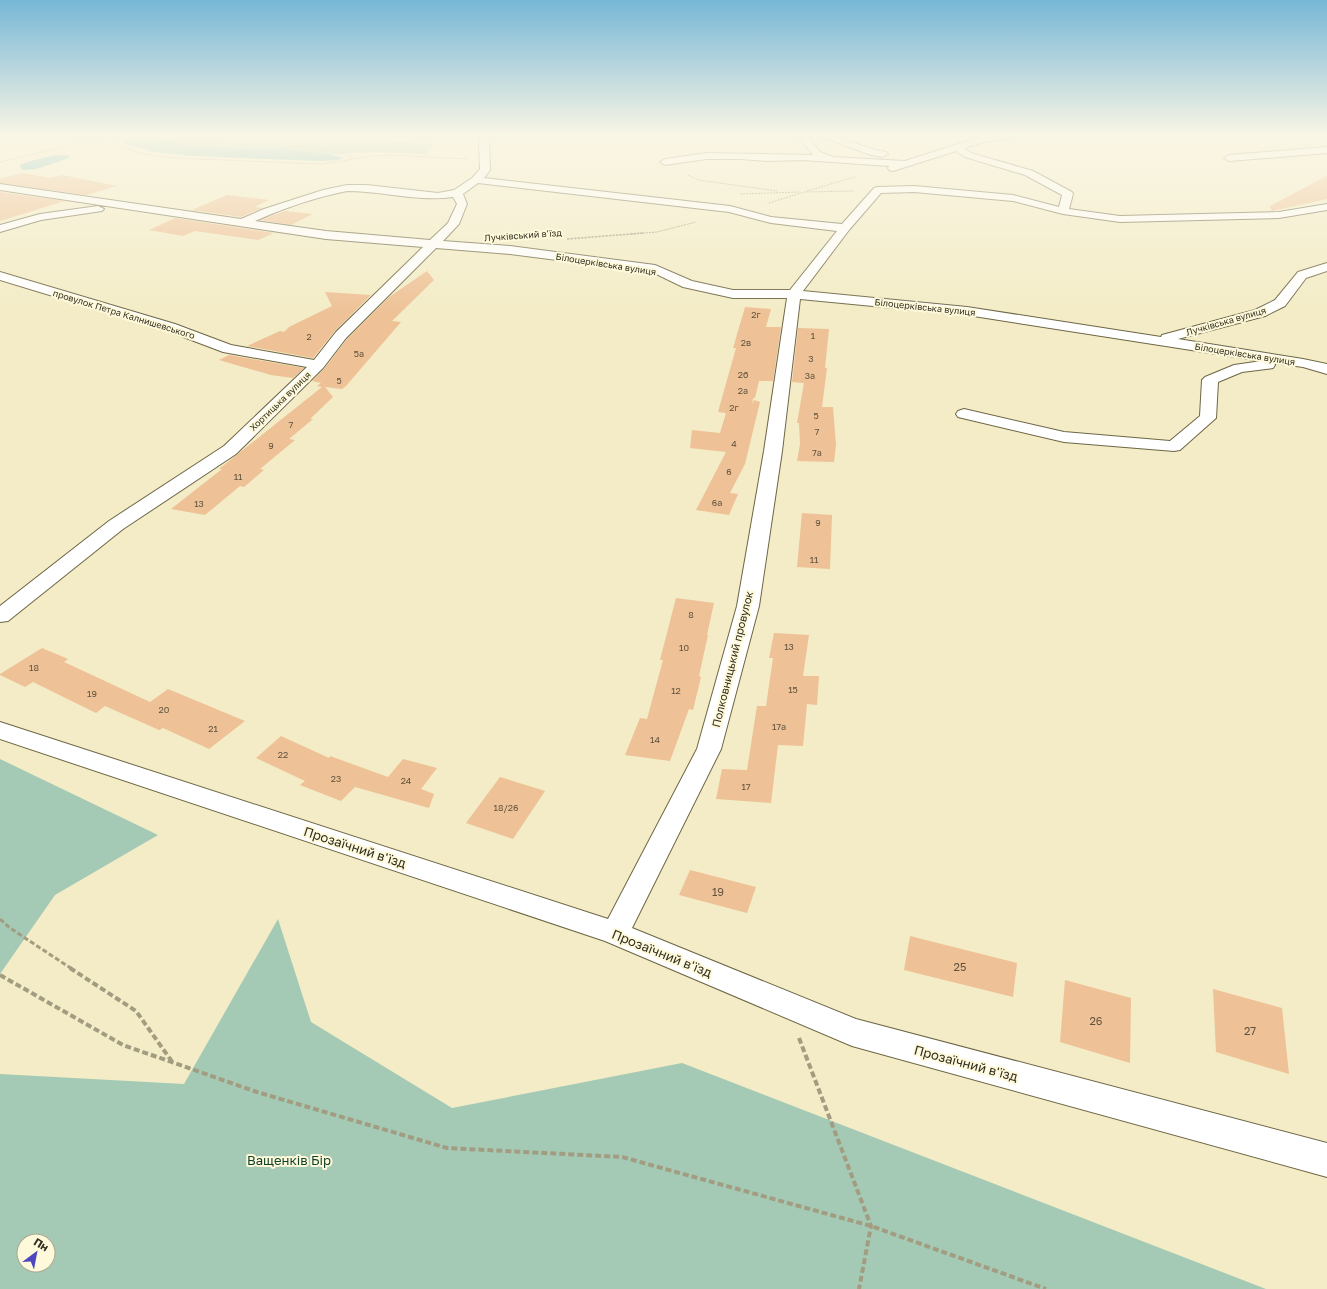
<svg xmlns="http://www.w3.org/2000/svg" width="1327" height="1289" font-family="'Golos Text',sans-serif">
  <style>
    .green { fill: #a4cab5; fill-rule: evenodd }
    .water { fill: #6ebbbb }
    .building { fill: #eec196 }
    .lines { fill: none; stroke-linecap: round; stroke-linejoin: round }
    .minor-casing { stroke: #6d6645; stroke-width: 2 }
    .path-far3 { stroke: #a29d80; stroke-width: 1; stroke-dasharray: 2 1; stroke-linecap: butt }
    .path-far2 { stroke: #a29d80; stroke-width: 1.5; stroke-dasharray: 2.5 1; stroke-linecap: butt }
    .path-far1 { stroke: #a29d80; stroke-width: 3; stroke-dasharray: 5 2.5; stroke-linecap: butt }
    .path { stroke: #a29d80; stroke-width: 4; stroke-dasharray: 6 3; stroke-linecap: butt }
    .minor { fill: #fff; fill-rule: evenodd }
    .labels { text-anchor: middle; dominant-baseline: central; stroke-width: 4; stroke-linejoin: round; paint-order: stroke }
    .far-street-label { font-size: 9px; fill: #302e1f; stroke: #fff9db }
    .number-label { font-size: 9px; fill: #60533d }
    .street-label { font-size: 11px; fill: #302e1f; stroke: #fff9db }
    .near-number-label { font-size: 11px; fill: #60533d }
    .near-street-label { font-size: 13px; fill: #302e1f; stroke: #fff9db }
    .near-park-label { font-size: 13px; fill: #0d3f2a; stroke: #fff9db }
  </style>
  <rect width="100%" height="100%" fill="#f3ecc6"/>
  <!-- green -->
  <path class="green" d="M160,135H289L288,136L435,144L426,154L375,152L329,154L284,149L216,148L182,144Z
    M0,759L158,835L55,895L0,974Z
    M278,919L311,1022L452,1108L682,1063L1266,1289H0V1074L184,1084ZM24,1241H48V1265H24Z"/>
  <!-- water -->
  <path class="water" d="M121,135H160L182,144L216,148L284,149L329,154L344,158L338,160L320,161L194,156L156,152L125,144Z
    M56,155H68L69,158L36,169L23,170L19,165L34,160Z"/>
  <!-- building -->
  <path class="building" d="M23,173L49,178L62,175L117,186L86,195L0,183V179Z
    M1327,176V199L1272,211L1270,206Z
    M0,192L65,201L0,221Z
    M227,195L269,200L255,207L263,208L241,217L192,210Z
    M285,211L313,214L291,225L260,220Z
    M175,218L274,233L258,240L195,231L183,236L149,230Z
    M427,271L434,280L392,321L401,322L346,386L342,389L325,387L333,397L310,419H313L289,439L295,440L260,469L264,470L244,487L240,486L205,515L171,509L222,469H219L322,387L317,386L321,383L312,381L324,369L347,339L389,297Z
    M325,292L371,295L335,331L313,358L247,346L280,331L284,332L289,327L332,306Z
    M745,307L771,309L766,327H781L773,381H759L755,398H753L752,404L754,400L760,402L745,464L730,493L738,494L729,515L696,510L726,452L690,448L692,430L720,433L726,413L718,412L736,348H733Z
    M798,328L829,329L825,368H827L822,407H833L836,445L834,462L797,461L800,444L799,423H797L804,383L792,382Z
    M229,355L304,368L293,378L271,375L219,360Z
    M802,513L832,515L830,569L797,567Z
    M676,598L714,603L707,635H708L699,676L701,677L693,710L689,709L670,761L625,755L640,718L647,719L663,660H660Z
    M774,633L809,635L803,676H819L817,705L807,704L803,746L778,745L771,803L716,799L722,769L747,770L757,706H766L773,658H769Z
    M42,648L68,659L64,662L150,702L168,689L245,721L209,749L163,728L159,730L105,706L96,713L33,682L25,687L0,675V674Z
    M281,736L329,758L330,756L388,777L403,759L437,768L421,789L434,794L429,808L355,787L341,801L300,785L305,781L256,758Z
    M500,777L545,791L513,839L466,823Z
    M690,870L756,887L747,913L679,895Z
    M910,936L1017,963L1013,997L904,970Z
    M1065,980L1131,998L1130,1063L1060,1042Z
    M1213,989L1282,1008L1289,1074L1216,1052Z"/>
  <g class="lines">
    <defs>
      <path id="minor" d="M483,135H492L489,144L490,170L484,178L730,206L771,217L842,224L874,188L878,187L914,186L1013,195L1059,207L1062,195L1025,175L965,157L956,151L893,171L889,170L888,168L889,166L803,160L768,161L740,159H707L665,165L660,162L665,159L707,153L813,155L797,135H806L820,152L833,157L905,161L986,135H1015L1011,138L988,141L964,148L971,153L1033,171L1072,192L1073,194L1069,209L1120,216L1279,212L1327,204V210L1279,218L1120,222L1063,214L1013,201L914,192L881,193L849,230L803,291L967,307L1161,337L1162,335L1255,310L1275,300L1298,272L1327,263V271L1306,278L1285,306L1265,316L1178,339L1303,359L1327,364V374L1303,367L1274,363L1275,365L1273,368L1242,372L1218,382L1216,418L1180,450L1174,451L1064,442L958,417L956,414L958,411L964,409L1064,432L1170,441L1200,416L1202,380L1205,377L1234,365L1262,361L967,315L800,299L782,451L759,606L721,749L632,928L856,1019L1327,1143V1177L852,1046L605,941L0,739V722L608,919L697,749L737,606L764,451L787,298H733L683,287L652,272L510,254L436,248L346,338L323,368L236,454L123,529L8,621L0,622V606L109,521L224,446L307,367L223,352L165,330L0,280V272L175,324L231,345L314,360L336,332L423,247L326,239L0,190V184L241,219L264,209L323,190L347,185H367L438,193L454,190L472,178L480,169L479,144ZM478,183L729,212L771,223L837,231L790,290H733L692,281L655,265L510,246L443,241L459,224L467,204L463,194ZM347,191C382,191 419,202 453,197L457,204L448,223L430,240L326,231L255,221C284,208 316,197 347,191Z
        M817,135H831L875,150L886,152L888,154L883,157L871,155Z
        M1327,147V153L1229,161L1224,158L1229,155Z
        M98,206L104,209L102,211L41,220L0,232V225L40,214Z"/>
    </defs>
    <!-- minor casing -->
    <use href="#minor" class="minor-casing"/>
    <!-- path-far3 -->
    <path class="path-far3" d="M111,135L122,147L144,154L174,158L322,164L373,156L391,155L467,159
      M179,135L178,138L200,143L303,147L349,155L351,159
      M0,162L111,136
      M688,175L698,180L777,191
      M807,191L855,177
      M740,194L799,192
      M769,203L804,192L854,191
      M631,234L657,232L696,222"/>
    <!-- path-far2 -->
    <path class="path-far2" d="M567,239L644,233"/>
    <!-- path-far1 -->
    <path class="path-far1" d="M0,919L10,928L72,969"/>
    <!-- path -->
    <path class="path" d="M70,968L136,1011L173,1063
      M0,975L123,1045L257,1092L447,1148L622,1157L871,1226L1046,1289
      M799,1038L871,1226L859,1289"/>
    <!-- minor -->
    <use href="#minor" class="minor"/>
  </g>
  <!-- sky -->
  <linearGradient id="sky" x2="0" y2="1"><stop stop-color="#77b7d6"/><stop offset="0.43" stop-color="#faf6e5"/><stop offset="1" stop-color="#faf6e5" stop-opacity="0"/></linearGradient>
  <rect width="1327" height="316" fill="url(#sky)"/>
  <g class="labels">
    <!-- far-street labels -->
    <g class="far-street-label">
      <text transform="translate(523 235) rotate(-4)">Лучківський в'їзд</text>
      <text transform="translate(606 264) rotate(9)">Білоцерківська вулиця</text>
      <text transform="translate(925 307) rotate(6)">Білоцерківська вулиця</text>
      <text transform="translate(124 314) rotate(17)">провулок Петра Калнишевського</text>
      <text transform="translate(1226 321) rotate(-16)">Лучківська вулиця</text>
      <text transform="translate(1245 354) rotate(9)">Білоцерківська вулиця</text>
      <text transform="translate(280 401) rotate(-44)">Хортицька вулиця</text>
    </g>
    <!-- number labels -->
    <g class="number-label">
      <text x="756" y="314">2г</text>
      <text x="813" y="335">1</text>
      <text x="309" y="336">2</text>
      <text x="746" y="342">2в</text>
      <text x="359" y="353">5а</text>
      <text x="811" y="358">3</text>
      <text x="743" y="374">2б</text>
      <text x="810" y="375">3а</text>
      <text x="339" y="380">5</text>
      <text x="743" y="390">2а</text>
      <text x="734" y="407">2г</text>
      <text x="816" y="415">5</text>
      <text x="291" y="424">7</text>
      <text x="817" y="431">7</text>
      <text x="734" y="443">4</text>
      <text x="271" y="445">9</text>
      <text x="817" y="452">7а</text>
      <text x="729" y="471">6</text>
      <text x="238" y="476">11</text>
      <text x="717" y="502">6а</text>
      <text x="199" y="503">13</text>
      <text x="818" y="522">9</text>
      <text x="814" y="559">11</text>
      <text x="691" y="614">8</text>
      <text x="789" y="646">13</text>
      <text x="684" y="647">10</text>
      <text x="34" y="667">18</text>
      <text x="793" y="689">15</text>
      <text x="676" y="690">12</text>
      <text x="92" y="693">19</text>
      <text x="164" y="709">20</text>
      <text x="779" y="726">17а</text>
      <text x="213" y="728">21</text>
      <text x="655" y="739">14</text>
      <text x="283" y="754">22</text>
      <text x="336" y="778">23</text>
      <text x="406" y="780">24</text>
      <text x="746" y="786">17</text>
      <text x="506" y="807">18/26</text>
    </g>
    <!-- street labels -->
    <g class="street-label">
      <text transform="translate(732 659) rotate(-76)">Полковницький провулок</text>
    </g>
    <!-- near-number labels -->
    <g class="near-number-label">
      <text x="718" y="891">19</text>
      <text x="960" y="966">25</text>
      <text x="1096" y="1020">26</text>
      <text x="1250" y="1030">27</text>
    </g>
    <!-- near-street labels -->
    <g class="near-street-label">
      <text transform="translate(355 847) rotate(18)">Прозаїчний в'їзд</text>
      <text transform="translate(662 953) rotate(22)">Прозаїчний в'їзд</text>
      <text transform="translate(966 1063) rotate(15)">Прозаїчний в'їзд</text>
    </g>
    <!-- near-park labels -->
    <g class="near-park-label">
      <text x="289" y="1160">Ващенків Бір</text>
    </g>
  </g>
  <!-- north arrow -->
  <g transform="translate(36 1253) rotate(32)"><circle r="19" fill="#fff9db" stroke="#aca890"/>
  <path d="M0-3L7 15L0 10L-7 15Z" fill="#4c47be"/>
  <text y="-6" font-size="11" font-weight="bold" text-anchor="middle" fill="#302e1f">Пн</text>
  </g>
</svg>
